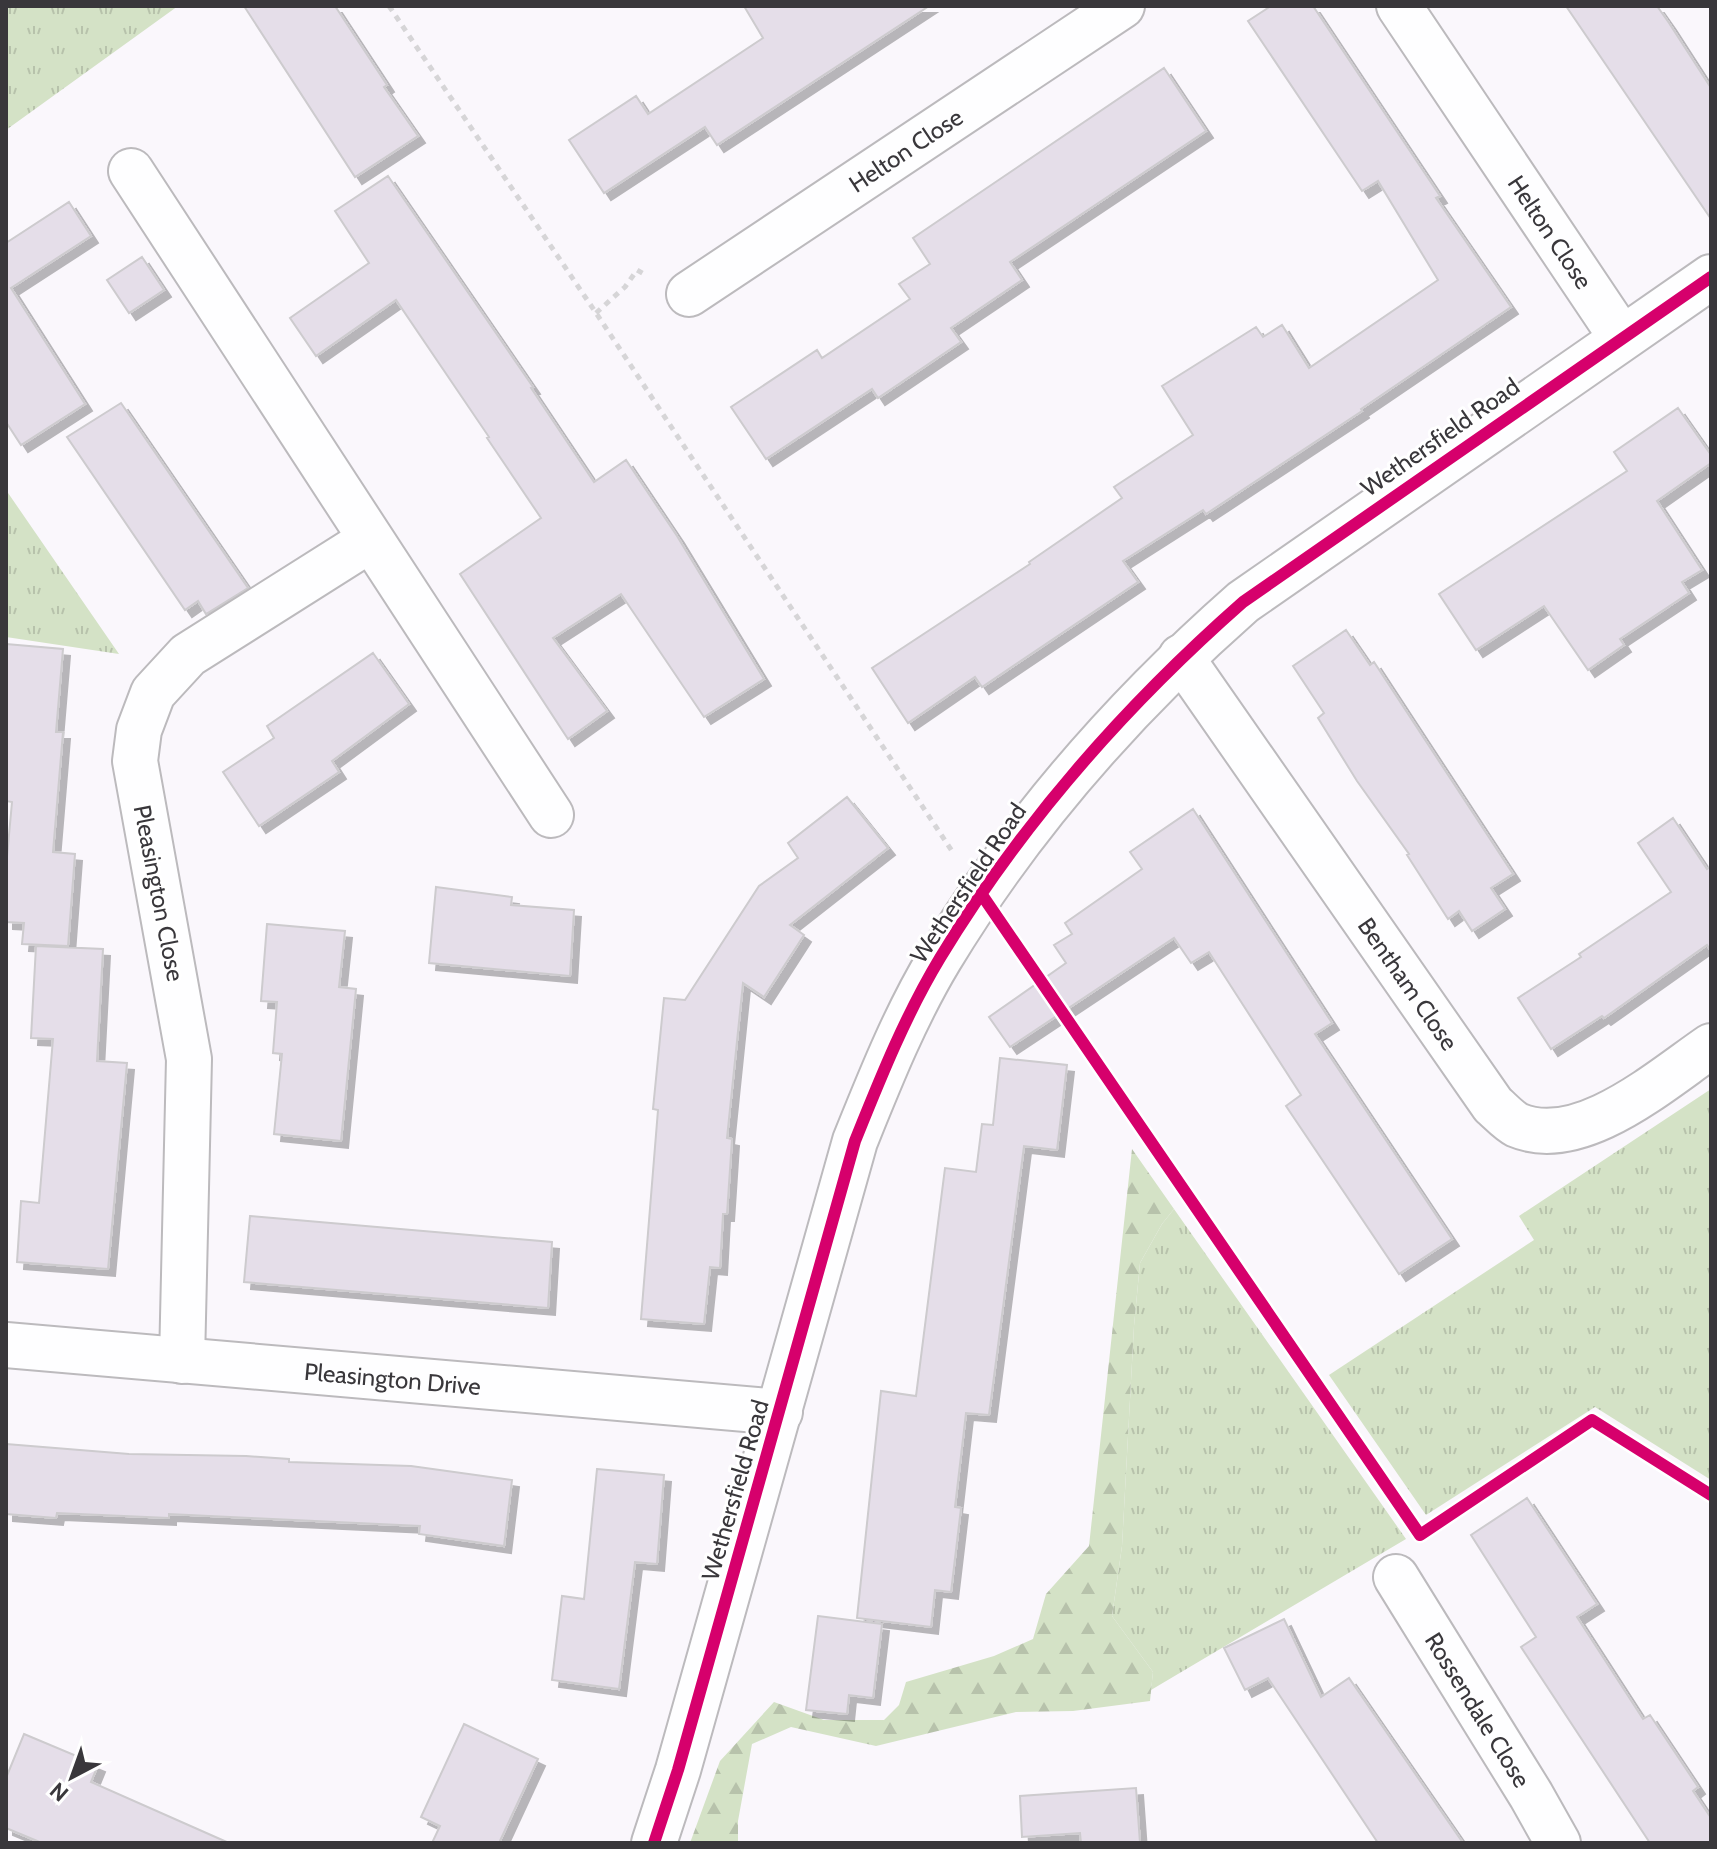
<svg xmlns="http://www.w3.org/2000/svg" width="1717" height="1849" font-family="Cabin,sans-serif">
  <style>
    .grass { fill: url(#grass-tufts) }
    .forest { fill: url(#forest-firs) }
    .building { fill: #e5dee9; stroke: #cdcbce; stroke-width: 2; filter: url(#shadow) }
    .lines { fill: none; stroke-linecap: round; stroke-linejoin: round }
    .street-casing { stroke: #bcbabd; stroke-width: 48 }
    .path { stroke: #d6d5d7; stroke-width: 5; stroke-dasharray: 6 6; stroke-linecap: butt }
    .street { stroke: #fefeff; stroke-width: 44 }
    .cycleway-casing { stroke: #fff; stroke-width: 17 }
    .cycleway { stroke: #d6006c; stroke-width: 12 }
    .labels { text-anchor: middle; dominant-baseline: central; stroke-width: 6; stroke-linejoin: round; paint-order: stroke }
    .street-label { font-size: 24px; fill: #39373b; stroke: #fff }
  </style>
  <defs>
    <pattern id="grass-tufts" width="24" height="20" patternUnits="userSpaceOnUse" patternTransform="scale(2)"><rect width="24" height="20" fill="#d4e2c6"/><path d="M3 7l-1-3M5 7V3M7 7l1-3M15 17l-1-3M17 17v-4M19 17l1-3" fill="none" stroke="#b7c2ab"/></pattern>
    <pattern id="forest-firs" width="22" height="20" patternUnits="userSpaceOnUse" patternTransform="scale(2)"><rect width="22" height="20" fill="#d4e2c6"/><path d="M5 1l3.5 6h-7zM16 11l3.5 6h-7z" fill="#b7c2ab"/></pattern>
    <filter id="shadow"><feDropShadow dx="7" dy="7" stdDeviation="0" flood-color="#0004"/></filter>
  </defs>
  <rect width="100%" height="100%" fill="#faf7fc"/>
  <!-- grass -->
  <path class="grass" d="M6,6H178L6,130Z
    M6,490L119,654L6,637Z
    M1711,1089V1480L1595,1407L1426,1515L1329,1375L1534,1240L1519,1216Z
    M1174,1209L1406,1539L1151,1690L1153,1672L1112,1616L1122,1546L1134,1326L1140,1263L1162,1224Z"/>
  <!-- forest -->
  <path class="forest" d="M1132,1149L1174,1209L1162,1224L1140,1263L1134,1326L1122,1546L1112,1616L1153,1672L1150,1701L1073,1711L1016,1712L876,1746L791,1727L752,1744L738,1821V1843H690L720,1761L774,1702L824,1720H884L899,1705L906,1682L994,1656L1033,1639L1046,1594L1089,1546Z"/>
  <!-- building -->
  <path class="building" d="M244,6H335L387,85L384,87L418,136L355,177Z
    M744,6H929L717,145L705,127L604,193L569,140L636,96L648,114L763,38Z
    M1271,6H1313L1440,196L1436,198L1511,307L1361,409L1362,411L1206,514L1203,510L1123,561L1138,582L982,687L975,677L908,723L872,668L1030,564L1029,562L1122,498L1114,487L1193,435L1162,386L1256,327L1263,337L1282,325L1309,368L1438,280L1378,181L1362,191L1248,21Z
    M1566,6H1657L1669,23L1711,88V219Z
    M1164,68L1206,131L1010,262L1022,280L951,328L961,342L878,398L872,389L766,459L731,407L817,350L822,358L910,299L899,284L930,264L913,238Z
    M388,176L533,387L531,388L594,482L626,460L677,536L764,679L704,717L621,594L553,638L607,711L568,739L460,574L541,518L487,438L489,437L396,300L316,356L290,318L369,263L335,211Z
    M69,202L91,236L11,288L85,404L21,445L6,422V243Z
    M142,257L164,290L129,313L107,280Z
    M121,403L248,588L206,614L198,601L185,610L67,437Z
    M1678,408L1711,455V463L1657,501L1702,570L1682,582L1689,593L1620,639L1624,645L1588,670L1544,606L1476,650L1439,594L1627,471L1614,452Z
    M1346,630L1370,665L1374,662L1513,874L1491,888L1505,909L1472,931L1459,911L1448,919L1407,855L1409,854L1357,781L1318,718L1324,713L1293,666Z
    M6,644L63,649L56,732H63L53,852L75,854L68,946L22,944L24,923L6,922V868L12,802L6,801Z
    M373,653L409,704L332,761L339,772L259,826L223,772L274,738L267,726Z
    M847,797L888,848L790,925L804,935L764,997L743,983L727,1138L732,1139L727,1214H723L720,1268L710,1267L704,1324L641,1319L658,1110L653,1109L664,998L685,1000L759,886L798,858L788,843Z
    M1193,809L1332,1023L1315,1034L1452,1239L1399,1274L1286,1106L1301,1095L1209,952L1191,963L1174,938L1010,1047L989,1017L1066,963L1054,945L1072,934L1065,923L1142,869L1130,852Z
    M1673,818L1707,869L1711,866V951L1707,945L1604,1018L1602,1016L1551,1049L1518,998L1581,957L1579,954L1671,892L1638,843Z
    M436,887L512,897L511,905L574,910L570,976L429,963Z
    M267,924L345,931L339,987L356,989L341,1141L274,1134L282,1054L273,1053L277,1002L261,1001Z
    M36,946L103,949L97,1061L127,1063L108,1269L17,1262L21,1201L39,1203L53,1039L31,1038Z
    M1000,1058L1067,1065L1057,1150L1024,1146L989,1415L966,1413L955,1507L961,1508L951,1592L935,1590L931,1627L857,1618L881,1391L916,1396L945,1168L976,1172L982,1124L993,1125Z
    M250,1216L552,1242L548,1308L244,1282Z
    M6,1444L129,1454L246,1456L289,1459V1462L411,1466L512,1480L504,1546L419,1534L420,1526L169,1514V1518L57,1513L56,1518L6,1514Z
    M597,1469L664,1475L657,1564L635,1562L619,1689L552,1680L562,1596L584,1599Z
    M1527,1498L1597,1604L1577,1617L1643,1719L1650,1715L1698,1787L1693,1791L1711,1818V1843H1650L1521,1647L1536,1637L1471,1535Z
    M818,1616L882,1624L873,1698L849,1695L847,1714L806,1710Z
    M1284,1619L1321,1697L1349,1678L1463,1843H1378L1268,1678L1245,1690L1224,1648Z
    M464,1724L538,1759L499,1843H432L440,1826L421,1817Z
    M24,1734L98,1765L91,1782L229,1843H42L6,1828V1778Z
    M1136,1788L1140,1843H1081L1080,1833L1022,1837L1020,1796Z"/>
  <g class="lines">
    <defs>
      <g id="street">
        <path id="s1" d="M1399,6L1621,337"/>
        <path d="M131,171L551,815"/>
        <path id="s2" d="M689,294L1122,6"/>
        <path id="s3" d="M1181,657L1493,1105C1500,1111 1509,1121 1517,1125C1580,1152 1661,1080 1711,1046"/>
        <path id="s4" d="M6,1345L780,1412"/>
        <path d="M182,1361L189,1059L135,761L139,730L153,693L188,655L370,540"/>
        <path id="s5" d="M1396,1577L1531,1795L1558,1843"/>
        <path d="M654,1843L678,1770L855,1141C880,1079 905,1016 940,958C1021,824 1126,705 1243,602L1711,277"/>
      </g>
    </defs>
    <!-- street casing -->
    <use href="#street" class="street-casing"/>
    <!-- path -->
    <path class="path" d="M389,6L596,313L952,851
      M596,313L625,287L637,270L644,274"/>
    <!-- street -->
    <use href="#street" class="street"/>
    <defs>
      <path id="cycleway" d="M982,895L1420,1535L1592,1420L1711,1495
        M654,1843L678,1770L855,1141C880,1079 905,1016 940,958C1021,824 1126,705 1243,602L1711,277"/>
    </defs>
    <!-- cycleway casing -->
    <use href="#cycleway" class="cycleway-casing"/>
    <!-- cycleway -->
    <use href="#cycleway" class="cycleway"/>
  </g>
  <g class="labels">
    <!-- street labels -->
    <g class="street-label">
      <text stroke="none"><textPath href="#s2" startOffset="260">Helton Close</textPath></text>
      <text stroke="none"><textPath href="#s1" startOffset="272">Helton Close</textPath></text>
      <text transform="translate(1440 437) rotate(-35)">Wethersfield Road</text>
      <text transform="translate(968 883) rotate(-56)">Wethersfield Road</text>
      <text transform="translate(159 893) rotate(79)">Pleasington Close</text>
      <text stroke="none"><textPath href="#s3" startOffset="398">Bentham Close</textPath></text>
      <text stroke="none"><textPath href="#s4" startOffset="388">Pleasington Drive</textPath></text>
      <text transform="translate(735 1490) rotate(-74)">Wethersfield Road</text>
      <text stroke="none"><textPath href="#s5" startOffset="156">Rossendale Close</textPath></text>
    </g>
  </g>
  <!-- border -->
  <rect width="1717" height="1849" fill="none" stroke="#39373b" stroke-width="16"/>
  <!-- north arrow -->
  <g transform="translate(72 1777) rotate(221)" stroke="#ffffff" stroke-width="6" paint-order="stroke">
  <path d="M0-6L14 30L0 20L-14 30Z" fill="#39373b"/>
  <text y="-12" font-size="22" font-weight="bold" text-anchor="middle" fill="#39373b">N</text>
  </g>
</svg>
